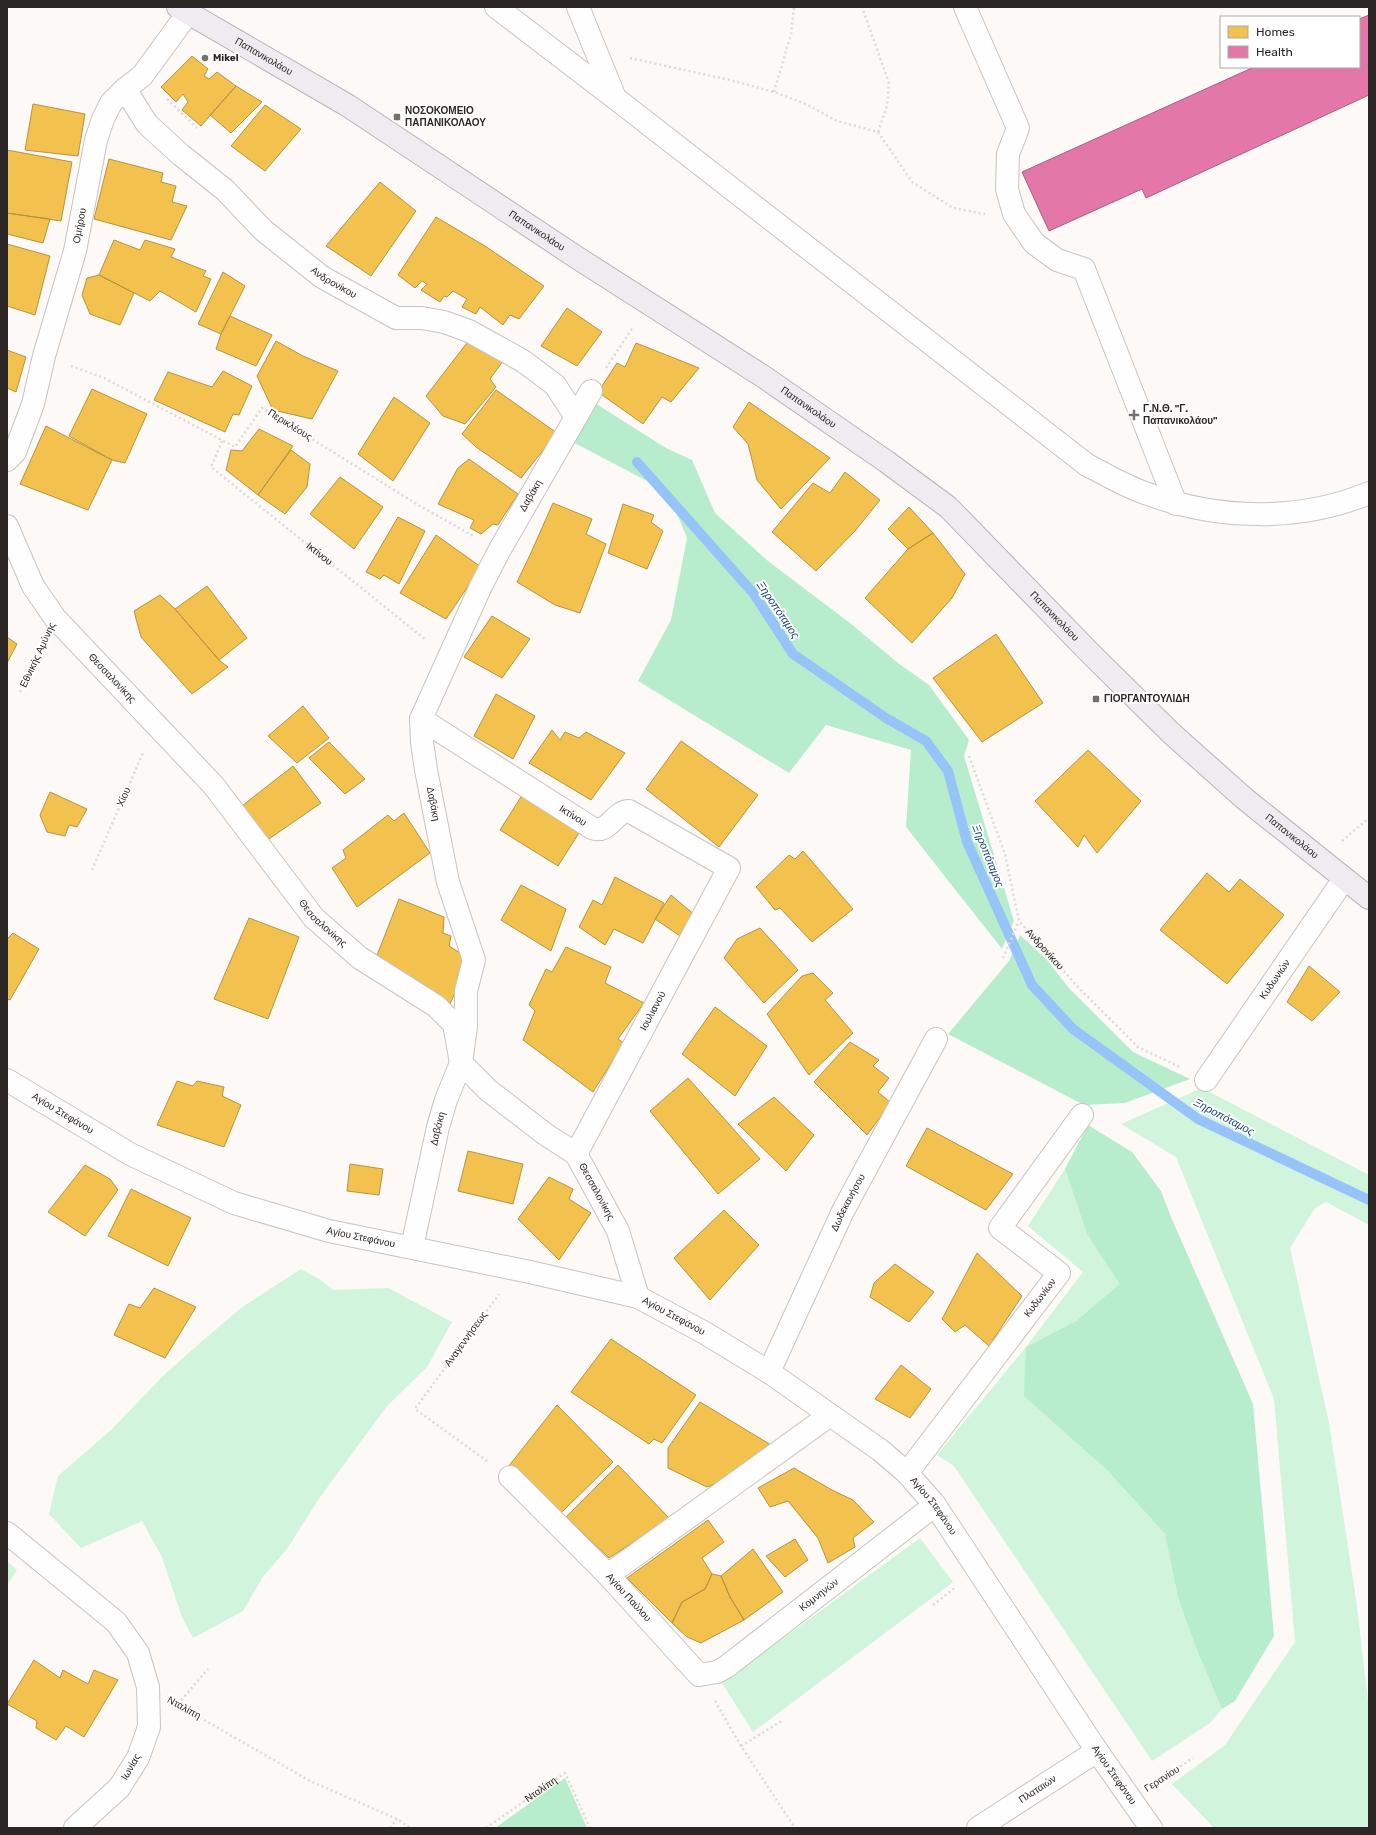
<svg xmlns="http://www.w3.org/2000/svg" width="1376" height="1835" font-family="Rubik,sans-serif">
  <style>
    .green { fill: #d0f4dc }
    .forest { fill: #b7edcc }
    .homes { fill: #f2c14e; stroke: #b79341 }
    .health { fill: #e377a8; stroke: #ac5f80 }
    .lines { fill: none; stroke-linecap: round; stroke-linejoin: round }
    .stream { stroke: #97c4f8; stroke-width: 10 }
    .minor-casing { stroke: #c7c4c2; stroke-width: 24 }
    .major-casing { stroke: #bbb2bb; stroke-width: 24 }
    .path { stroke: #dcdad9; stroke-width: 2.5; stroke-dasharray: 2 3; stroke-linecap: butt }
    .minor { stroke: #fffefe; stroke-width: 22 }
    .major { stroke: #f0ebf1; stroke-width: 22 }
    .poi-dot { fill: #75706e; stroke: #fff; stroke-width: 1.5 }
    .labels { text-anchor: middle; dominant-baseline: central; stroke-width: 4; stroke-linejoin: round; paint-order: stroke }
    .street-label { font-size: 10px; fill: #2c2724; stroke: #fff }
    .poi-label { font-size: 10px; font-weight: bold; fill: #2c2724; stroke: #fff; text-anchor: start }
    .water-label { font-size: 11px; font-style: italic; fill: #174473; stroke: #fff }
  </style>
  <rect width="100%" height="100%" fill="#fcf9f7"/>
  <!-- green -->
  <path class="green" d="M1202,1088L1369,1175V1225L1326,1202L1315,1208L1290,1248L1329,1423L1356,1599L1369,1709V1828H1214L1172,1784L1225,1745L1295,1642L1274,1399L1176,1157L1121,1124Z
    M1065,1169L1087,1234L1121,1284L1076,1321L1026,1347L1106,1469L1165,1534L1178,1598L1197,1650L1222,1709L1210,1723L1152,1761L954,1466L937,1455L1026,1347L1083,1272L1028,1226Z
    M301,1269L319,1279L333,1290L388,1288L452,1322L427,1367L387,1406L318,1500L287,1549L262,1578L243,1611L193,1638L182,1617L162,1557L142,1521L81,1548L49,1514L58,1476L111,1430L164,1375L201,1342L241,1308Z
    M920,1538L953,1582L753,1732L722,1683Z
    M7,1561L17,1570L7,1585Z"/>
  <!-- forest -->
  <path class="forest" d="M590,400L666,448L692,460L715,513L768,561L850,623L898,663L929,685L969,740L964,756L1014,921L1002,949L906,827L911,750L826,725L789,773L638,681L671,620L687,538L668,492L567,439Z
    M1020,935L1047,960L1068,987L1133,1052L1190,1079L1125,1103L1084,1105L948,1034L1009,961Z
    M1088,1125L1132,1152L1161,1191L1171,1217L1253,1404L1274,1636L1235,1701L1222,1709L1197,1650L1178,1598L1165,1534L1106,1469L1024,1396L1026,1347L1076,1321L1120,1284L1087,1234L1065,1169Z
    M565,1778L587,1828H495Z"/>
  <!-- homes -->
  <path class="homes" d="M192,56L208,69L204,76L209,79L217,72L236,86L201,126L182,110L188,102L183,94L176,102L161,87Z
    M236,86L262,102L231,133L210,115Z
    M33,104L85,114L78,156L25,150Z
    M265,105L301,129L265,171L231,146Z
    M7,150L72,162L61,221L7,213Z
    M109,159L163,173L161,182L176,186L172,202L187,206L171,240L94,219Z
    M380,182L416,211L371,276L326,246Z
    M7,213L50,219L43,243L7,234Z
    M436,217L485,246L544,286L519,319L510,315L503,325L480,307L476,314L462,307L467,299L453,291L447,297L444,296L440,302L421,290L427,284L422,281L415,288L398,275Z
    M114,240L140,250L145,240L175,249L171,257L206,271L203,276L211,279L196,312L160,291L150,301L99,275Z
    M7,244L50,256L35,315L7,306Z
    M223,272L245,286L221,334L198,324Z
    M99,275L134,293L120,325L90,314L82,295L87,278Z
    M567,308L602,332L577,366L541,346Z
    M230,316L272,335L256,366L216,349L221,334Z
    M470,339L503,361L490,379L496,387L465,424L443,416L426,396Z
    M276,341L303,356L338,371L312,419L273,410L257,376Z
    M636,343L699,368L671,402L662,397L643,424L598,392L617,363L625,367Z
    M7,350L26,357L16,392L7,388Z
    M223,371L252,386L239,415L233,414L225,432L154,400L168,372L212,387Z
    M92,389L147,414L125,463L112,460L69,436Z
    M496,390L557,433L521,478L476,447L462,434Z
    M394,397L430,423L393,481L358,454Z
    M749,402L830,458L781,509L757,480L748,444L733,427Z
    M46,426L112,460L88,510L20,484Z
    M259,429L293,446L258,495L226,470L231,450L242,451Z
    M291,450L310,464L307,487L285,514L258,495Z
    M469,459L518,494L498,525L493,524L481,534L470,528L474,520L438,504L458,468Z
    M845,472L880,500L855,531L816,571L772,532L813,483L830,493Z
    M340,477L383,507L354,549L310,514Z
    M553,503L592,519L586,534L606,544L580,613L555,605L517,582L530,555Z
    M623,504L654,515L651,522L663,531L647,569L608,553Z
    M909,507L933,533L908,549L888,529Z
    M398,517L425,531L399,584L384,575L380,579L366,572Z
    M933,533L965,574L952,598L912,643L865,598L908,549Z
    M436,535L481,567L446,619L400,593Z
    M207,586L247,638L219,660L175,609Z
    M160,595L175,609L219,660L228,667L192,694L141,637L134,611Z
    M492,616L530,639L502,678L464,657Z
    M996,634L1043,703L982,742L933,678Z
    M7,637L17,644L7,663Z
    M496,694L535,716L513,759L474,736Z
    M303,706L329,738L297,763L268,736Z
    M552,730L560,740L565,732L579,738L586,732L625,753L591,800L529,763Z
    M681,741L758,795L719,847L646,789Z
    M329,742L365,779L345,794L309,758Z
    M1088,750L1141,801L1097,853L1084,835L1078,847L1035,801Z
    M293,766L321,803L263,843L238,809Z
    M526,789L584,825L558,866L500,830Z
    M50,792L87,809L77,827L69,825L65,836L47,832L40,815Z
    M404,813L430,853L357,907L332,868L346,858L343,850L388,815L394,821Z
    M803,851L853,909L812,942L780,908L775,910L756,887L789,855L795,859Z
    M1207,873L1229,892L1240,879L1284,915L1227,984L1160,930Z
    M615,877L664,903L643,943L614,929L605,945L579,927L593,900L602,905Z
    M521,885L566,909L551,951L501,920Z
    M671,895L696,916L683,938L655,919Z
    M399,899L444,917L443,933L451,936L449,946L470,959L450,1004L374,963Z
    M249,918L299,937L268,1019L214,999Z
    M760,928L798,970L764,1003L724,958L737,939Z
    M13,933L39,949L10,1000L7,999V939Z
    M566,947L611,967L605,983L644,1003L618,1039L624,1043L593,1092L523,1040L535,1011L529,1005L546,969L552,972Z
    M1309,966L1340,992L1312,1021L1287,1002Z
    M813,973L833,993L825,1000L853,1033L809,1075L767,1014L802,976Z
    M715,1007L767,1046L735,1096L682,1054Z
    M850,1042L879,1060L873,1066L889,1078L878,1092L891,1103L867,1135L814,1082Z
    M688,1078L760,1159L718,1194L650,1111Z
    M177,1081L193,1086L197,1081L224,1087L222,1096L241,1105L224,1147L157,1125Z
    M774,1097L814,1135L786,1171L738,1124Z
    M927,1128L1013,1174L986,1210L906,1166Z
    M468,1151L523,1164L513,1204L458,1191Z
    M350,1164L383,1169L379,1195L347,1191Z
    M85,1165L110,1179L118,1190L85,1236L48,1212Z
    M549,1177L573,1189L569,1199L591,1213L559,1260L518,1219Z
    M131,1189L191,1218L168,1266L108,1236Z
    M724,1210L759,1245L710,1300L674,1258Z
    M977,1253L1022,1296L989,1346L965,1325L955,1332L942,1319Z
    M895,1264L934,1292L909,1322L870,1297L874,1283Z
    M154,1288L196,1307L165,1358L114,1335L129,1304L140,1308Z
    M611,1339L696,1395L662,1443L654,1439L649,1444L571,1392Z
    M901,1365L931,1389L910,1418L875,1399Z
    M700,1402L771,1445L724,1481L707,1487L668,1468V1448Z
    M557,1405L613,1462L561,1513L508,1467Z
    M618,1465L670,1519L609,1558L566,1517Z
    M794,1468L832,1490L853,1500L874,1522L853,1538L855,1547L828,1563L818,1538L788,1501L770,1507L758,1488Z
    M708,1520L724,1542L702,1558L712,1574L705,1589L682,1602L672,1623L627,1578Z
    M795,1539L808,1560L785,1577L766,1556Z
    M753,1549L783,1592L744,1620L730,1597L721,1576Z
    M712,1574L721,1576L730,1597L744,1620L701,1643L687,1637L672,1623L682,1602L705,1589Z
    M34,1660L60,1678L63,1670L88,1684L94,1670L118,1680L84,1737L66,1726L56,1740L36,1728L37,1721L7,1704Z"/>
  <!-- health -->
  <path class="health" d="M1369,15V95L1146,198L1142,189L1049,231L1022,172L1254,67H1359V19Z"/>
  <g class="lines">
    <!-- stream -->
    <path class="stream" d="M637,462L754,594L793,654L886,718L926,741L948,771L967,842L1032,985L1073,1029L1198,1119L1369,1200"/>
    <defs>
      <g id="minor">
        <path d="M496,7L615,98L1087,465C1107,475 1126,487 1148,494C1218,520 1300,522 1369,493"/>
        <path d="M578,7L615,98"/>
        <path d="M965,7L1018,128L1008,154L1007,189L1014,214L1034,243L1057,260L1084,269L1176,504"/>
        <path id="s4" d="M125,89L147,124L181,155L225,190L263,230L322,277L396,318H422L444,322L469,331L523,361L555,385L576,417"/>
        <path id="s5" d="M7,460L15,452L33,404L44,356L75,251L96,140L103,119L111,103L125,89L142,76L188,13"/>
        <path id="s6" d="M7,526L33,586L55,618L214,786L314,918L360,958L436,1006L454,1024L461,1063L488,1090L545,1134L576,1154L618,1231L638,1297"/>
        <path id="s7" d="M421,719L592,828C609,835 614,811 629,811L729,868L576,1154"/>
        <path id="s8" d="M7,1080L130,1154L234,1203L329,1231L530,1272L638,1297L705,1333L769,1372L880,1450L907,1473L935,1505L1097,1751L1151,1828"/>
        <path id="s9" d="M1206,1080L1344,879"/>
        <path id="s10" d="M412,1247L438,1127L446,1100L461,1063L466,1027V991L474,960L448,882L426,770L422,742L421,719L481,586L499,551L591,391"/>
        <path id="s11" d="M769,1372L843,1211L936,1039"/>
        <path id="s12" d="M907,1473L1059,1273L1000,1228L1082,1115"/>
        <path id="s13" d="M510,1477L608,1575L699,1675L717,1672L726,1667L935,1505"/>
        <path d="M7,1533L116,1622L138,1653L148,1687L149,1727L138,1758L119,1788L75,1828"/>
        <path d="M608,1575L830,1415"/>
        <path id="s14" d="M978,1828L1097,1751"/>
      </g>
      <g id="major">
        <path id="s15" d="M178,7L347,105L576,257L764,377L887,462L948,507L1090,653L1171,733L1245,799L1369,898"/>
      </g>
    </defs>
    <!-- minor casing -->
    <use href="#minor" class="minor-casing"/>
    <!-- major casing -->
    <use href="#major" class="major-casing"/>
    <!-- path -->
    <g class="path">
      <path d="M630,58L730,80L774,92L806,104L837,121L878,132L887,106L889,83L862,7"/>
      <path d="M774,92L791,34L794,7"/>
      <path d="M167,99L197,128"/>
      <path d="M878,132L912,182L953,208L985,214"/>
      <path d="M71,366L104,378L235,447L262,408L420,506L475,537"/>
      <path d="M606,368L633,327"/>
      <path id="s1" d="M222,441L211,467L426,640"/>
      <path d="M20,692L42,645"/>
      <path id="s2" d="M969,756L1005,854L1019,921L1078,987L1138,1047L1180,1067"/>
      <path d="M1342,841L1369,818"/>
      <path d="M92,870L143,753"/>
      <path d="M1003,958L1019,921"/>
      <path d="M487,1461L415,1409L499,1294"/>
      <path d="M933,1605L956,1587"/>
      <path d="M715,1701L741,1746L795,1828"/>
      <path d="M178,1704L208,1669"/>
      <path d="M178,1705L310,1781L397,1819L410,1828"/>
      <path d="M741,1746L783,1720"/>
      <path d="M1155,1783L1193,1758"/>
      <path d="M390,1828L397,1819"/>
      <path id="s3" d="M486,1828L565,1773L590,1828"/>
    </g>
    <!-- minor -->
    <use href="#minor" class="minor"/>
    <!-- major -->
    <use href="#major" class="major"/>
  </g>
  <!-- markers -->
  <g class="poi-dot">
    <circle cx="205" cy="58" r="4"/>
    <rect x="393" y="113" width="8" height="8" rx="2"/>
    <path d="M1132 409h4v4h4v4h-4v4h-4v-4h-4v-4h4z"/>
    <rect x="1092" y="695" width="8" height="8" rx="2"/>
  </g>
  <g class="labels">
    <!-- street labels -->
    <g class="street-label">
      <text stroke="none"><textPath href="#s15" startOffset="99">Παπανικολάου</textPath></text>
      <text stroke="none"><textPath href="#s5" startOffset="247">Ομήρου</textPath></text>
      <text stroke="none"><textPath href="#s15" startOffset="423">Παπανικολάου</textPath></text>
      <text stroke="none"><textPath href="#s4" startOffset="287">Ανδρονίκου</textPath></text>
      <text stroke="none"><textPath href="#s15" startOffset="747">Παπανικολάου</textPath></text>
      <text transform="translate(290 425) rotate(32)">Περικλέους</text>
      <text stroke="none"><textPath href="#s10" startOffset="792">Δαβάκη</textPath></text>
      <text stroke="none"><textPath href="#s1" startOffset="167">Ικτίνου</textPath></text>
      <text stroke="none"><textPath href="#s15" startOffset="1071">Παπανικολάου</textPath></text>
      <text transform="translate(38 655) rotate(-65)">Εθνικής Αμύνης</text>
      <text stroke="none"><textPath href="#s6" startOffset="187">Θεσσαλονίκης</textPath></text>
      <text transform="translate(124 797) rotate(-67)">Χίου</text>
      <text transform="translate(433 804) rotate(79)">Δαβάκη</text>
      <text stroke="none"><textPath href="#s7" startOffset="180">Ικτίνου</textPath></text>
      <text stroke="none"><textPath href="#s15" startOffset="1395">Παπανικολάου</textPath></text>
      <text stroke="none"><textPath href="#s6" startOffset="511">Θεσσαλονίκης</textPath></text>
      <text stroke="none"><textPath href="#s2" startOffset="211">Ανδρονίκου</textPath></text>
      <text stroke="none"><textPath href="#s9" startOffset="122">Κυδωνιών</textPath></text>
      <text transform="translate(653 1011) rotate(-62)">Ιουλιανού</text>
      <text stroke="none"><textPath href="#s8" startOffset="65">Αγίου Στεφάνου</textPath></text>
      <text stroke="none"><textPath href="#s10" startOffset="121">Δαβάκη</textPath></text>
      <text stroke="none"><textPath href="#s6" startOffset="907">Θεσσαλονίκης</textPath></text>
      <text stroke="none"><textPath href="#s11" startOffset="187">Δωδεκανήσου</textPath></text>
      <text stroke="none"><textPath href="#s8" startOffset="390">Αγίου Στεφάνου</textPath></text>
      <text stroke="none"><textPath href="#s12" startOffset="220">Κυδωνίων</textPath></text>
      <text stroke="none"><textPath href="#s8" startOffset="714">Αγίου Στεφάνου</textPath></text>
      <text transform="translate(466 1339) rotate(-54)">Αναγεννήσεως</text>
      <text stroke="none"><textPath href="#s8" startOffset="1038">Αγίου Στεφάνου</textPath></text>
      <text stroke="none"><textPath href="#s13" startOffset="420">Κομνηνών</textPath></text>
      <text stroke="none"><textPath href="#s13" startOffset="169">Αγίου Παύλου</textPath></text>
      <text transform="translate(184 1708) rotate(29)">Νταλίπη</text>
      <text transform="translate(131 1767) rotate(-60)">Ιωνίας</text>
      <text stroke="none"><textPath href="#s8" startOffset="1362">Αγίου Στεφάνου</textPath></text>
      <text transform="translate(1162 1779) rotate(-33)">Γερανίου</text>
      <text stroke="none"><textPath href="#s3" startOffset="67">Νταλίπη</textPath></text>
      <text stroke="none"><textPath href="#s14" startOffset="71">Πλαταιών</textPath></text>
    </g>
    <!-- poi labels -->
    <g class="poi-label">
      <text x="213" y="58">Mikel</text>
      <text x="405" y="111">ΝΟΣΟΚΟΜΕΙΟ<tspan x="405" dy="12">ΠΑΠΑΝΙΚΟΛΑΟΥ</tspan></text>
      <text x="1143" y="409">Γ.Ν.Θ. "Γ.<tspan x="1143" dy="12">Παπανικολάου"</tspan></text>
      <text x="1104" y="699">ΓΙΟΡΓΑΝΤΟΥΛΙΔΗ</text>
    </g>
    <!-- water labels -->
    <g class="water-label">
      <text transform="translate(778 610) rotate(56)">Ξηροπόταμος</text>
      <text transform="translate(988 856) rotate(68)">Ξηροπόταμος</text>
      <text transform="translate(1224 1117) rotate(28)">Ξηροπόταμος</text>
    </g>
  </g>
  <!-- border -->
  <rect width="1376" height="1835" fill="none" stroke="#2c2724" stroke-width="16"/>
  <!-- legend -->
  <rect x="1220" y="16" width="140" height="52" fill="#ffffff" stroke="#aba9a7"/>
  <rect x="1228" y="26" width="20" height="12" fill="#f2c14e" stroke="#aba9a7"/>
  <text x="1256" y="36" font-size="12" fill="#2c2724">Homes</text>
  <rect x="1228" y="46" width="20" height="12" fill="#e377a8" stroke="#aba9a7"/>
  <text x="1256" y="56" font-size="12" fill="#2c2724">Health</text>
</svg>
